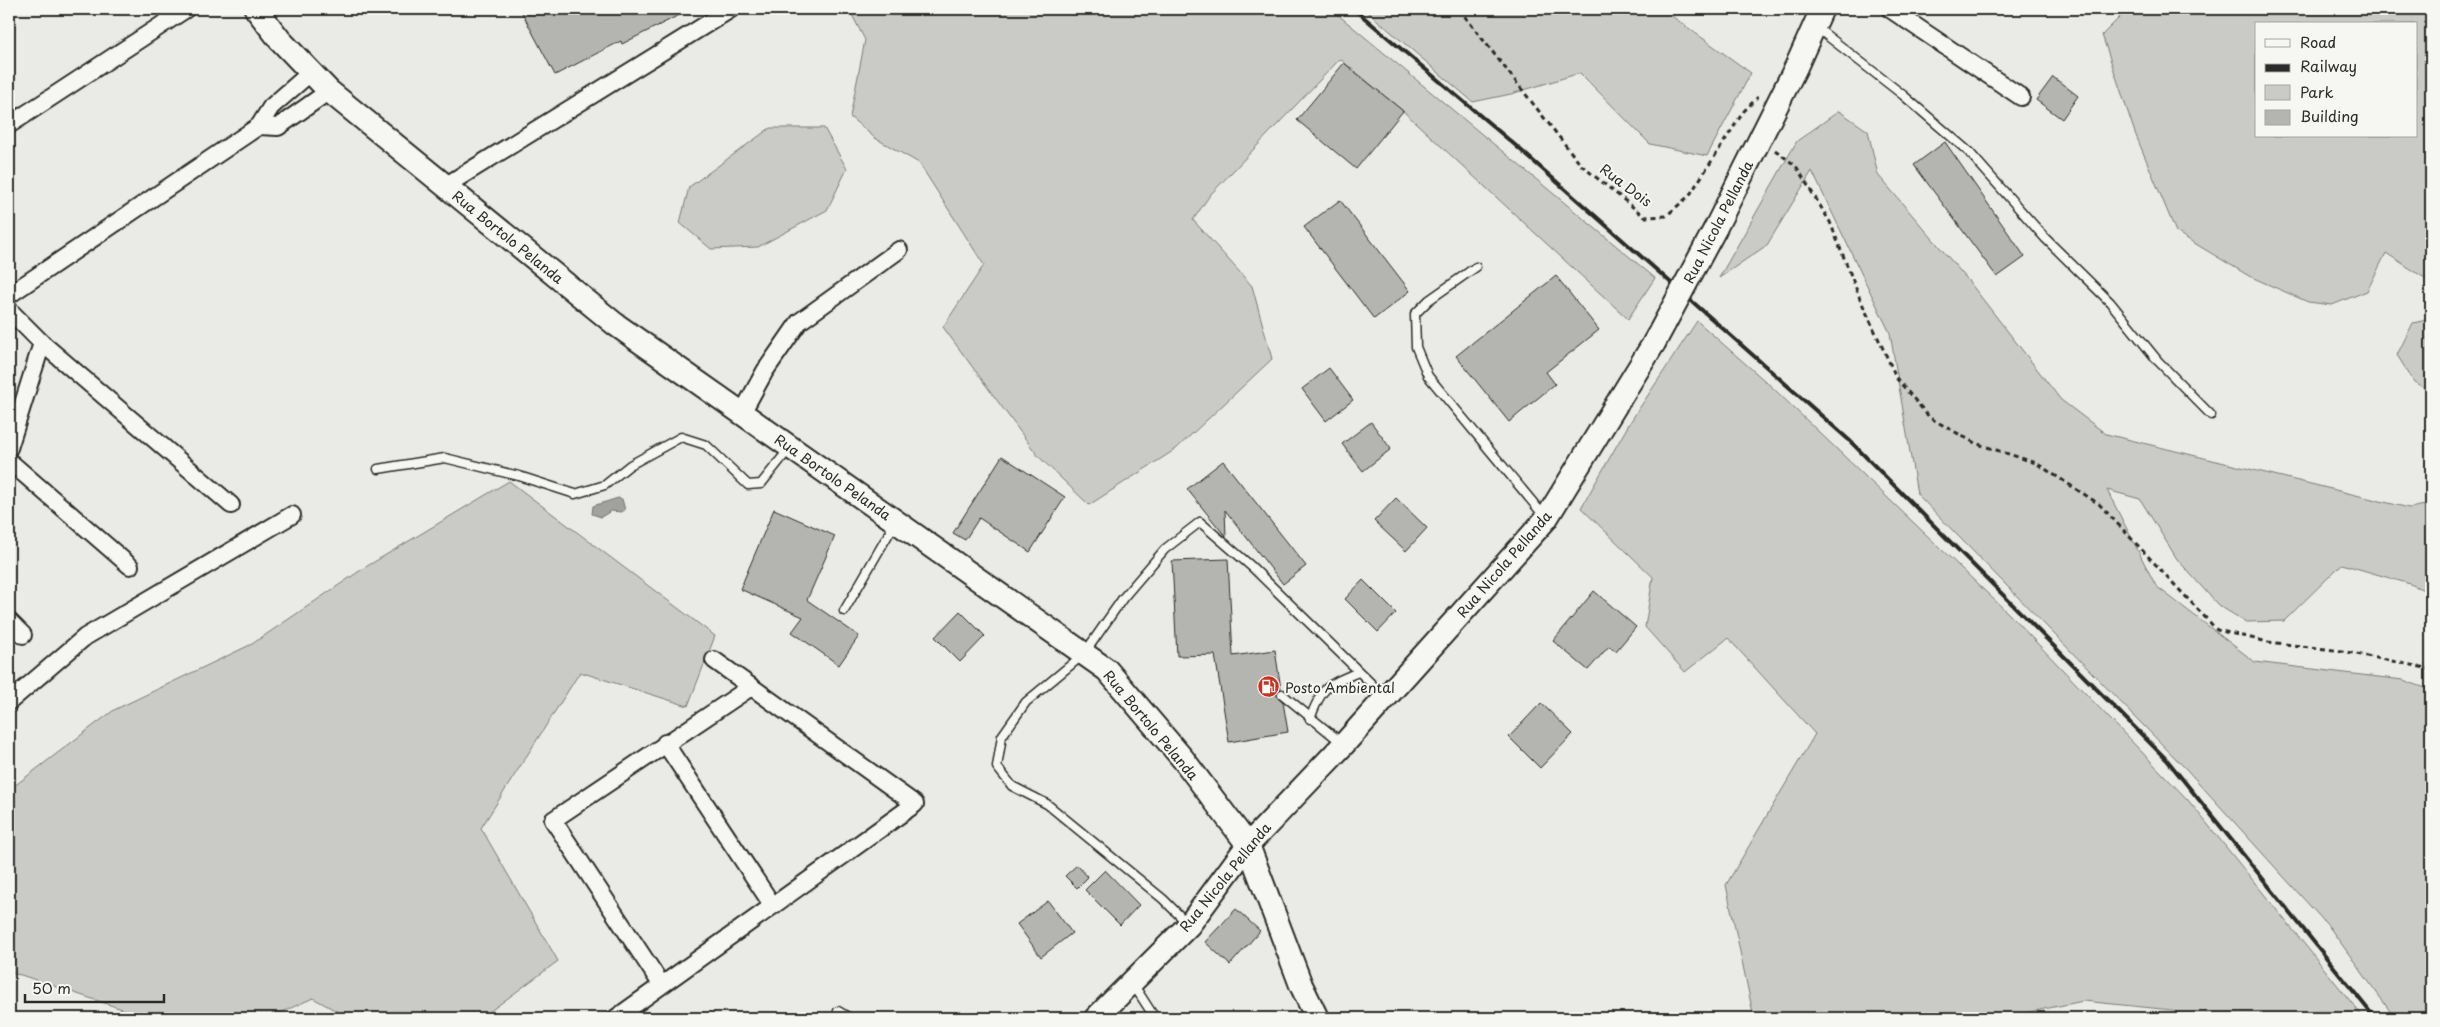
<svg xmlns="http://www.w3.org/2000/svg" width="2440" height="1027" font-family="'Playpen Sans',sans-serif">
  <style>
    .green { fill: #cacac7; stroke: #7a7a79; fill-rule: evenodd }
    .water { fill: #a1a19e; stroke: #727270 }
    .building { fill: #b4b4b1; stroke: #2b2b2b }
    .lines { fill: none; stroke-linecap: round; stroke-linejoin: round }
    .lane-casing { stroke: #2b2b2b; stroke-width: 11 }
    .street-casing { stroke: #2b2b2b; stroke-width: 20 }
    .secondary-casing { stroke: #2b2b2b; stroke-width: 26 }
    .path { stroke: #2b2b2b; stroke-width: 3; stroke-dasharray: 5 4; stroke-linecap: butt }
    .lane { stroke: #f6f6f2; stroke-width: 8 }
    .street { stroke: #f6f6f2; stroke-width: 16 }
    .secondary { stroke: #f6f6f2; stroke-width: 22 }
    .rail { stroke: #2b2b2b; stroke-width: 4 }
    .secondary-bridge-casing { stroke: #2b2b2b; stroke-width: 26; stroke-linecap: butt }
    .secondary-bridge { stroke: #f6f6f2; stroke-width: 22 }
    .labels { text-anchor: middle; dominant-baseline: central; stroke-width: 4; stroke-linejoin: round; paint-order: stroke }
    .street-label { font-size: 14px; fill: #2b2b2b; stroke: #f6f6f2 }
    .poi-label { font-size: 14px; fill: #2b2b2b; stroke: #f6f6f2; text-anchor: start }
  </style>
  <rect width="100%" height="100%" fill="#eaeae6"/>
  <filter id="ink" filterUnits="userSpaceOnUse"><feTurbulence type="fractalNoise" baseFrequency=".02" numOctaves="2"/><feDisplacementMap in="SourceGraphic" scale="10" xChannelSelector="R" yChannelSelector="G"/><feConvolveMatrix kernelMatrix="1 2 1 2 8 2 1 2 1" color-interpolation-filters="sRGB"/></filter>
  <g filter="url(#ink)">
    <!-- green -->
    <path class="green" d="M849,9H1331L1655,278L1628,319L1403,111L1340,59L1210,195L1193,220L1252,286L1272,359L1176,449L1089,505L1038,456L943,327L984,265L919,163L875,138L850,117L865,40Z
      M1364,9H1662L1751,73L1707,156L1650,144L1580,73L1511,94L1473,102Z
      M2128,9H2431V282L2386,253L2367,291L2332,305L2308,302L2249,276L2176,232L2135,133L2102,35ZM2256,24H2416V136H2256Z
      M1839,111L1868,131L1878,175L1967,279L2061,400L2106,434L2409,508L2431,504V593L2410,584L2342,564L2284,621L2246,622L2218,605L2177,559L2140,499L2107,490L2156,586L2255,662L2403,680L2431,690V1018H2395L2330,928L2188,771L1917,494L1890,333L1812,171L1767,245L1719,278L1797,141Z
      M770,128H824L847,169L827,210L758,247L711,249L680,223L689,187Z
      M2431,319V392L2414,382L2397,355L2413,323Z
      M1697,321L1773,388L2009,614L2188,800L2364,1018H2189L2172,1010L2083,1001L2001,1018H1754L1726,885L1815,734L1728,638L1685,672L1645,627L1653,577L1581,508L1629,424Z
      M509,481L715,636L688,706L580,672L481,828L558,961L481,1018H349L313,998L271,1017L164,1018L134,1013L21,975L9,973V790L114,710L252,644L364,568Z"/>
    <!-- water -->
    <path class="water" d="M618,498L622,499L625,510L621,512L611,511L601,517L592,514L593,506Z"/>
    <!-- building -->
    <path class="building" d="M520,9H691L622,44L621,41L555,75Z
      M1344,63L1403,111L1356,169L1297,120Z
      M2053,77L2078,96L2062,119L2036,100Z
      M1945,142L2025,257L1997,277L1914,165Z
      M1340,200L1410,291L1374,319L1304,227Z
      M1556,276L1599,330L1546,372L1555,384L1509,422L1456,356Z
      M1329,368L1353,400L1326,421L1302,389Z
      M1371,422L1391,449L1363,471L1342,444Z
      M1002,456L1065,497L1030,552L979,518L965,540L953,533Z
      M1223,461L1306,566L1283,584L1225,510L1226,537L1187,489Z
      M1396,498L1427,528L1406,551L1374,521Z
      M774,509L835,536L807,600L859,636L839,665L792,632L803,617L740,589Z
      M1228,559L1233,656L1275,650L1281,689L1277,691V696L1283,702L1288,732L1229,742L1215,655L1177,656L1172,561Z
      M1363,580L1396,613L1378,632L1345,599Z
      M1594,591L1636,627L1616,651L1609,646L1588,670L1553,641Z
      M960,611L985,636L960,662L935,637Z
      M1541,703L1573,734L1540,768L1509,737Z
      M1077,865L1088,877L1077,888L1065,876Z
      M1105,870L1139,905L1120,925L1085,890Z
      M1048,901L1072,933L1041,957L1017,924Z
      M1236,909L1260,931L1230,965L1205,942Z"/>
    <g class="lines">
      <defs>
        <path id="lane" d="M1816,27L1903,95L1969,152L2046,239L2110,302L2158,361L2211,415
          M1476,267L1429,300L1415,314L1416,347L1428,376L1545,517
          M378,469L445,458L519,476L575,494L605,485L630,465L681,437L706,445L748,485L761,484L789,449
          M844,611L895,523
          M1282,694L1342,743
          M1310,719C1322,686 1326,686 1358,672
          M1187,923L1163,899L1047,804L1012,786L997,767L1002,736L1026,702L1084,654L1123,598L1165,549L1200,522L1252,567L1384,696
          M1133,984L1155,1018
          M838,1011L850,1018"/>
        <path id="street" d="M1890,9L2021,97
          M9,125L186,9
          M259,126L278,127L329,91
          M445,186L731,9
          M9,295L259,126L271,107L310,73
          M9,310L42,343L231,505
          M742,413L765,371L799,322L899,250
          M9,448L42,343
          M9,461L130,566
          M9,621L23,635
          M9,702L85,637L292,515
          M665,743L773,906
          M661,984L553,820L751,687
          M616,1018L915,804L714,660"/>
        <path id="secondary" d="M256,9L280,40L329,91L615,324L1107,670L1183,759L1248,845L1301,985L1317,1018
          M1715,229L1796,67L1822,9
          M1096,1018L1189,925L1248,845L1344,744L1546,519L1654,343"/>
      </defs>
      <!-- lane casing -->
      <use href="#lane" class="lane-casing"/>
      <!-- street casing -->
      <use href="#street" class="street-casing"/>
      <!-- secondary casing -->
      <use href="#secondary" class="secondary-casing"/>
      <!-- path -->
      <path class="path" d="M1459,9L1581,165L1645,217L1666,216L1689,196L1744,111L1758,97
        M1775,150L1796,166L1830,222L1861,301L1897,379L1930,418L1975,443L2036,463L2099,504L2217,630L2268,642L2342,651L2431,669"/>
      <!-- lane -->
      <use href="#lane" class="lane"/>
      <!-- street -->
      <use href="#street" class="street"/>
      <!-- secondary -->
      <use href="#secondary" class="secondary"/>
      <!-- rail -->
      <path class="rail" d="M1354,9L1515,145L1849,440L2167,760L2375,1018"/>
      <defs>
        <path id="secondary-bridge" d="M1654,343L1715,229"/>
      </defs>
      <!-- secondary-bridge casing -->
      <use href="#secondary-bridge" class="secondary-bridge-casing"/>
      <!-- secondary-bridge -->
      <use href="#secondary-bridge" class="secondary-bridge"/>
    </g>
  </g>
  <!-- icons -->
  <defs>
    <symbol id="fuel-disc" viewBox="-11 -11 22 22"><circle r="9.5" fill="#c8321e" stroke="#f6f6f2"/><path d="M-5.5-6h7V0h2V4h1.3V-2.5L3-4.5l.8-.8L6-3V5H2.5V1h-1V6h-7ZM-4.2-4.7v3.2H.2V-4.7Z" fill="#fff"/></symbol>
  </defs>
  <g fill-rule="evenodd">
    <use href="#fuel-disc" x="1256" y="674" width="25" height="25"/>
  </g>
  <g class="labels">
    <!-- street labels -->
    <g class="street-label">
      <text transform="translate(1626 185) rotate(37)">Rua Dois</text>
      <text transform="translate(1718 222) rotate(-63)">Rua Nicola Pellanda</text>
      <text transform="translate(508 237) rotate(39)">Rua Bortolo Pelanda</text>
      <text transform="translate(833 477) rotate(35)">Rua Bortolo Pelanda</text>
      <text transform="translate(1504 564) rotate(-49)">Rua Nicola Pellanda</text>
      <text transform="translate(1151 725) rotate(50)">Rua Bortolo Pelanda</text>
      <text transform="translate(1225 877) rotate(-51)">Rua Nicola Pellanda</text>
    </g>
    <!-- poi labels -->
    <g class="poi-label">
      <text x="1285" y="687">Posto Ambiental</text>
    </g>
  </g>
  <!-- margin -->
  <rect width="2440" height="1027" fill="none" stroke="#f6f6f2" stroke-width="30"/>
  <rect x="15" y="15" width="2410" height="997" fill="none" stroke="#2b2b2b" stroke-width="2" filter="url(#ink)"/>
  <!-- legend -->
  <rect x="2255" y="22" width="162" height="115" fill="#f6f6f2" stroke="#a5a5a2"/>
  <rect x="2265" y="39" width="25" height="8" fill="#f6f6f2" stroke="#a5a5a2"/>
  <text x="2300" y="48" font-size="15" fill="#2b2b2b">Road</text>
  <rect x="2265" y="64" width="25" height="8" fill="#2b2b2b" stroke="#a5a5a2"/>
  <text x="2300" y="72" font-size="15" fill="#2b2b2b">Railway</text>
  <rect x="2265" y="85" width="25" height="15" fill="#cacac7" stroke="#a5a5a2"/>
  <text x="2300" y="98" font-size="15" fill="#2b2b2b">Park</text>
  <rect x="2265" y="110" width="25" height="15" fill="#b4b4b1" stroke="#a5a5a2"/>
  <text x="2300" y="122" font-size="15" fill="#2b2b2b">Building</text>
  <!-- scale -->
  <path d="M25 994v8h139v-8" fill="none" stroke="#2b2b2b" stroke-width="2.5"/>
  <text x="32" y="994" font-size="15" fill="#2b2b2b" stroke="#f6f6f2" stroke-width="4" paint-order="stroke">50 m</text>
</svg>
